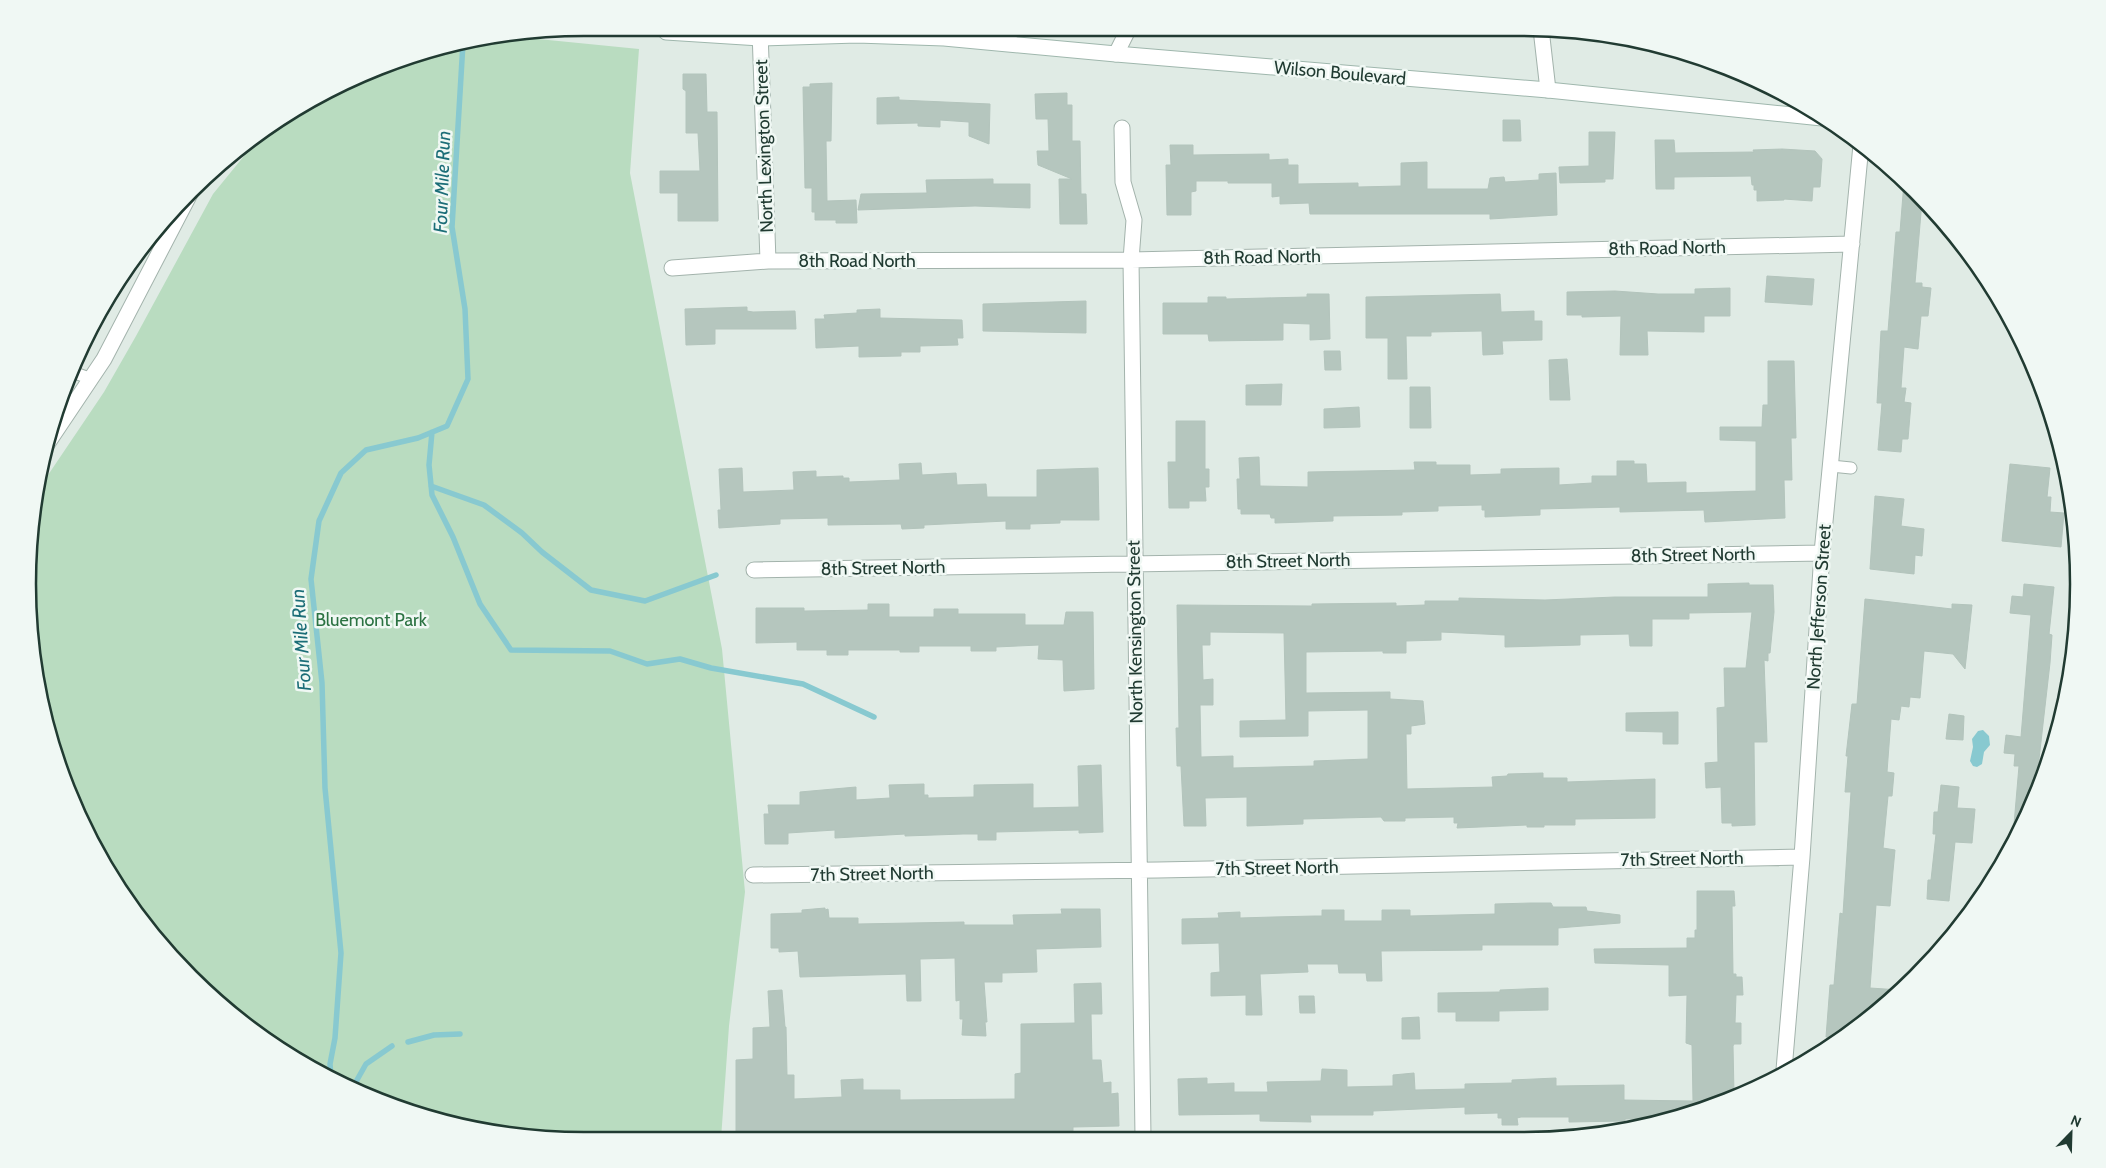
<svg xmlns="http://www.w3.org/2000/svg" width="2106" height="1168" font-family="Cabin,sans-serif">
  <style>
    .green { fill: #b9dcc0 }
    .water { fill: #88c9d0 }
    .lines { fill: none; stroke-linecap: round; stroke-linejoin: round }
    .stream { stroke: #88c9d0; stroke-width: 5.5 }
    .building { fill: #b5c6be; stroke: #b3c4bc; fill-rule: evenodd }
    .lane-casing { stroke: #a3b3ac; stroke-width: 13 }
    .street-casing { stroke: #a3b3ac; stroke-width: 17 }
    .secondary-casing { stroke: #9fb7ad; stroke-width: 17 }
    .lane { stroke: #fff; stroke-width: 11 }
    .street { stroke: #fff; stroke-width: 15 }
    .secondary { stroke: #fff; stroke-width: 15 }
    .labels { text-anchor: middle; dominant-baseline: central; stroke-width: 5; stroke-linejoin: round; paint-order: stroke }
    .street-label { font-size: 18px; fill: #213b32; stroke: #f0f8f4 }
    .park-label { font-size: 18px; fill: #2b7242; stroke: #f0f8f4 }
    .water-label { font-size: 19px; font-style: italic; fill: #1b6d77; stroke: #f0f8f4 }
    .rim { fill: none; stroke: #213b32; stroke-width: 2.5 }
  </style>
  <rect width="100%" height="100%" fill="#e0ebe5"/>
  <!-- green -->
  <path class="green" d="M498,35L639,49L630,173L722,649L745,892L729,1026L721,1139H548L405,1111L306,1066L217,1003L165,951L114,879L102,862L70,797L38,693L29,620L32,512L35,499L46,478L104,392L136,336L213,194L266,129L338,85L405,57Z"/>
  <!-- water -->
  <path class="water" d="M1983,730L1989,736L1990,745L1984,752L1982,764L1977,767L1973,766L1970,761L1973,747L1972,739L1978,731Z"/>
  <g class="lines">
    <!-- stream -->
    <path class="stream" d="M432,432L429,465L432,495L453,537L480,604L511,650L610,651L647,664L680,659L711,668L803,684L874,717
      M431,486L484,505L522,533L542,552L591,590L645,601L716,575
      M408,1042L434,1035L460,1034
      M331,1077L330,1064L335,1038L341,953L325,788L322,683L311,579L319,521L341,473L366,450L418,438L447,426L468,379L465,309L452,227L463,43
      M353,1087L366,1064L392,1046"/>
  </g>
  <!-- building -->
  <path class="building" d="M683,74H706L707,112H717L718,221H678V193H660V171H700L698,133H686V91L683,89Z
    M832,83L831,141H826L827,201L856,200L857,223H836V220H815V212H812V188H805L803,87H810V84Z
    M1067,93V105H1072V141H1080L1081,194H1086L1087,224H1060L1059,179H1072L1038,165L1037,151H1049L1048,119H1036L1035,94Z
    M899,97V100L990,104L989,144L969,136V122L940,120V127L918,126V123L877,124V98Z
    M1503,120H1520L1521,141H1503Z
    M1589,132H1615L1613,179H1605V182L1560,183L1559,167L1589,166Z
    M1655,140H1674L1675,153L1754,152L1753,150L1782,149L1815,151L1822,159L1820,187H1813L1812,201L1784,199V200L1757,201V190H1754V185H1752L1751,176L1674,177V189H1656Z
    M1170,145H1193V155L1269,154V160L1288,159V165H1298V184L1358,183V187L1401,186V163L1427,162V189H1488L1490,178L1504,177L1505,182L1539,180V174L1556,173L1557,215L1490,219V214H1310L1309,203L1280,204V196L1272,197V183H1228V181H1196V191L1191,192V215H1167L1166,165H1171Z
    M993,179V184H1030V208L975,206L858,210L861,194L927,193L926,180Z
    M1904,182L1922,201L1915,283H1922V287L1931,288L1928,316H1921L1918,349L1904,347L1901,388H1906L1904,402L1911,403L1908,439H1902L1901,452L1878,450L1882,403H1877L1881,331H1888L1896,232H1900Z
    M1767,276L1814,279L1812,305L1765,302Z
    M1730,288V316H1704V332L1647,331L1648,355H1620L1621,316L1582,317V315H1567V292L1615,291L1658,294H1695V289Z
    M1307,294H1329L1330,339L1310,340V324L1283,323V340L1209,341L1208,334H1163V303H1208V297H1226V299L1307,297Z
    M1500,294L1501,312L1534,311V321H1542V340L1502,341L1503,354L1483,355L1482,331L1431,332V336H1406L1407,379H1388V338H1366V297Z
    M1086,301V333L983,331V304Z
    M747,307V311L753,312L795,311L796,329H715V344L686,345L685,309Z
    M880,309V318L962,320L963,338H957L958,345L920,346V352H901V356L859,357V346L816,348L815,319H825L824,315L857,313V310Z
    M1324,351H1340L1341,370H1325Z
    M1567,359L1570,400H1550L1549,360Z
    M1768,361H1794L1796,438H1791L1792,480H1784L1785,518L1705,522L1704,510L1620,512V507L1540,509V515L1485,517V510H1482V505L1438,506V511L1402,512V515L1333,516V521L1275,523V518H1271L1270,514H1241V509H1238L1237,479H1240L1239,458L1259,457L1260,486L1308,487V472L1415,470L1414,462H1436V465H1470V475L1501,474V469L1559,468V485L1592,483V476H1617V461H1634V464H1646L1647,483L1686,482V493L1756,491V441L1720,440V427H1762L1763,405H1768Z
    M1282,384L1281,405H1246V385Z
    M1410,387H1430L1431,428H1410Z
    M1359,407L1360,427L1324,428V409Z
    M1176,421H1205V469H1209V487H1205L1206,501H1189V508H1169L1168,462H1176Z
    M921,463L922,475L956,473L957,485L986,484L987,497H1037V470L1098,468L1099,520H1060V523L1030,524V529H1006V521L924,525V528L902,529L901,524L828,525V518L780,519V524L719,528L718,510H721L719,469L742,468L743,492L794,490L793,472L816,471V477L843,476V478H849V482L900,480L899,464Z
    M2010,464L2050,468L2047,497H2051L2050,512L2064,513L2061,547L2002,541Z
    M1875,496L1904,499L1901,526L1924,529L1922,556L1915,555L1914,574L1870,569Z
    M1749,583V585H1773L1774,612L1770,653H1768V661L1764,660L1767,742H1754L1755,825L1732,826V823H1722L1721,787L1706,788L1705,763L1718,762L1717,708L1725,707L1724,668H1746L1752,612L1689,613V619H1652V646H1630L1629,634L1580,635V645L1505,647V635L1441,632V640L1406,641V653H1383V651L1306,652V693L1390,692V699L1423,701L1425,724L1411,726V734H1406L1407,789L1493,787L1492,777L1507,776L1508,774L1543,773V778H1567V782L1655,779V818L1575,819V825H1544V827H1527V825L1457,828L1458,823H1454V817L1405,818V821H1384L1381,817L1303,819V824L1247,826V797L1205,798L1206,826H1184L1181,766H1177L1176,728H1179L1177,605L1312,606V604L1396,603V606L1425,605V601H1459V598L1545,600L1615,597H1708V584ZM1210,632L1284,633L1286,720L1240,721V737L1308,736V711L1368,710V759L1314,761V766L1233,768V756L1201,757L1200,705H1213V679L1203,680L1202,645H1210Z
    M2024,584L2054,587L2049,634L2052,635L2050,663L2038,768H2036L2034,777L2032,801L2016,836H2013L2019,766H2014L2015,754L2004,753L2006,735L2021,737L2031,615L2010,613L2012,596L2023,597Z
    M1865,599L1952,609V604L1972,605L1965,669L1953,654L1924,651L1920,698L1910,697L1909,707L1901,706L1899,720L1891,719L1887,772L1894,773L1892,796H1888L1883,848L1895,850L1893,871L1890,906L1876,905L1870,988L1900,990L1841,1038L1826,1037L1830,985H1834L1840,913L1843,914L1851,792H1845L1848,756H1846L1852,704H1857Z
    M868,604H889V617H934V609H958V614H1025V625H1064L1066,612H1093L1094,689L1064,691L1063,660L1038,659L1039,645L996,647V651H971V646H919V652H900V650H848V655H827V650H797V642L756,643V608H804V611L868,610Z
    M1678,712V744H1663V732L1626,731V713Z
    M1949,714L1964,716L1963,740L1946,739Z
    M1101,765L1103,832L1079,833V830L996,832V840H978V834H963L905,836V834L835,838V830L788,833V844H765L764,814H769L768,805H800V792L856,787V800L890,798L889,785L924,784V795H928V798L974,797V785L1033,784V808L1079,807L1078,766Z
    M1941,785L1959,787L1957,808L1975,809L1972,843L1955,842L1949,901L1927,899L1928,880H1931L1936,834H1933L1934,812H1938Z
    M1697,891H1734L1735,906H1732L1733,974H1736V977H1742L1743,995H1736L1735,1023H1741V1044H1734L1733,1046L1734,1094L1701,1111L1677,1116H1657V1118L1625,1119V1121L1569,1122V1117H1521L1517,1118L1518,1125H1502V1118H1498V1113L1465,1114V1107L1373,1111V1115H1310L1311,1122L1260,1121V1114L1179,1115L1178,1079L1207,1078V1084L1234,1083V1092H1268L1267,1082L1321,1081L1322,1069L1347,1070V1087L1393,1086V1075L1414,1073L1415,1090L1465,1089V1084L1512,1083V1080L1556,1078V1086L1624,1085V1100L1693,1101L1692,1045L1686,1043L1687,995L1669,996V965L1595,963L1594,949L1687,948V938H1695V930H1697Z
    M1531,903H1551L1553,907H1586L1587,911L1620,915V923L1558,928V945H1482V950L1381,951L1382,981H1367L1366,973H1339L1338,964H1307L1308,972L1260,974L1262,1015H1246V995L1211,996V973L1220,972L1219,943L1182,944V919L1219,918L1218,913L1240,912V918L1273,917L1315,916H1322V910H1344V921H1382V910H1410V916L1495,914V904Z
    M825,908V910L828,909L829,918H858V924L964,922V925H1014L1013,915L1062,914L1061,909H1100L1101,947L1036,949L1037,972L1002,973V982H984L987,1022H985L986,1036L962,1035L963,1019H960V1000L956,1001L955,958L920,959L921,1001H907L906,974L800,977L798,951L779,952V948H771V914L802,913V910Z
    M1101,983L1102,1014H1091L1092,1060H1101L1103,1083L1111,1082V1094L1118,1093L1119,1126L1073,1127V1131L899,1135V1138H880V1134L772,1138L736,1137V1060L753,1059V1028L770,1027L768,991L782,990L785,1027H786L787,1075H794V1099L842,1097L841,1080L863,1079V1090H900V1100L1015,1099V1074L1021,1073V1024L1075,1023L1074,984Z
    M1548,988V1010L1499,1011V1021H1456V1012H1438V993L1500,992V990Z
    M1299,996H1314L1315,1013H1300Z
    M1419,1017L1420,1039H1402V1018Z"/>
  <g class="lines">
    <defs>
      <path id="lane" d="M72,372L92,379
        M1831,466L1851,468"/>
      <path id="street" d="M1541,29L1548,90
        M760,31L768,261
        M1116,54L1128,30
        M1122,128L1123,182L1134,220L1131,260C1133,552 1141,845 1143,1137
        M672,268L768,261L1131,260L1852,244
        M45,447L104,359L193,188
        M754,570L1822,553
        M753,875L1158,870L1802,857
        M1784,1070L1802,857L1822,553L1861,145"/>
      <path id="secondary" d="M666,32L760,38L857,35L944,38L1116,54L1548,90L1822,118"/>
    </defs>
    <!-- lane casing -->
    <use href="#lane" class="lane-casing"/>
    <!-- street casing -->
    <use href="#street" class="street-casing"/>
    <!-- secondary casing -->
    <use href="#secondary" class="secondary-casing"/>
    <!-- lane -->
    <use href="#lane" class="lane"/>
    <!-- street -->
    <use href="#street" class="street"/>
    <!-- secondary -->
    <use href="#secondary" class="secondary"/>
  </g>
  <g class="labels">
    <!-- street labels -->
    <g class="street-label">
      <text transform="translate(1340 73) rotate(5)">Wilson Boulevard</text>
      <text transform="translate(764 146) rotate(-92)">North Lexington Street</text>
      <text transform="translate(1667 248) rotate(-1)">8th Road North</text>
      <text transform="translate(1262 257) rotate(-1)">8th Road North</text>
      <text x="857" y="261">8th Road North</text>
      <text transform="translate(1693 555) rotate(-1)">8th Street North</text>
      <text transform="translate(1288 561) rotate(-1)">8th Street North</text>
      <text transform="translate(883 568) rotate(-1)">8th Street North</text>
      <text transform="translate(1819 607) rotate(-86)">North Jefferson Street</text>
      <text transform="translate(1135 632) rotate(-91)">North Kensington Street</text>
      <text transform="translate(1682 859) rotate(-1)">7th Street North</text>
      <text transform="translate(1277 868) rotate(-1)">7th Street North</text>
      <text transform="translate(872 874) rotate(-1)">7th Street North</text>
    </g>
    <!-- park labels -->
    <g class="park-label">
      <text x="371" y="620">Bluemont Park</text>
    </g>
    <!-- water labels -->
    <g class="water-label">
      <text transform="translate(442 182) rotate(-88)">Four Mile Run</text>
      <text transform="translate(301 640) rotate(-94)">Four Mile Run</text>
    </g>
  </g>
  <!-- crop -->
  <path d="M0 0H2106V1168H0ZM584 36H1522A548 548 0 0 1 2070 584V584A548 548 0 0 1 1522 1132H584A548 548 0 0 1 36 584V584A548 548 0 0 1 584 36Z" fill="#f0f8f4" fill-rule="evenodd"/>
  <path class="rim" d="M584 36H1522A548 548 0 0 1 2070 584V584A548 548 0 0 1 1522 1132H584A548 548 0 0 1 36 584V584A548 548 0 0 1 584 36Z"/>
  <!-- north arrow -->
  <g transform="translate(2071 1133) rotate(23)" stroke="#f0f8f4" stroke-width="4" paint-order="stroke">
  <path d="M0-4L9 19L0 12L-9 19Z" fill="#213b32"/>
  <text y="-8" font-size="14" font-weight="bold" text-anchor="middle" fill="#213b32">N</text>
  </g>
</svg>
